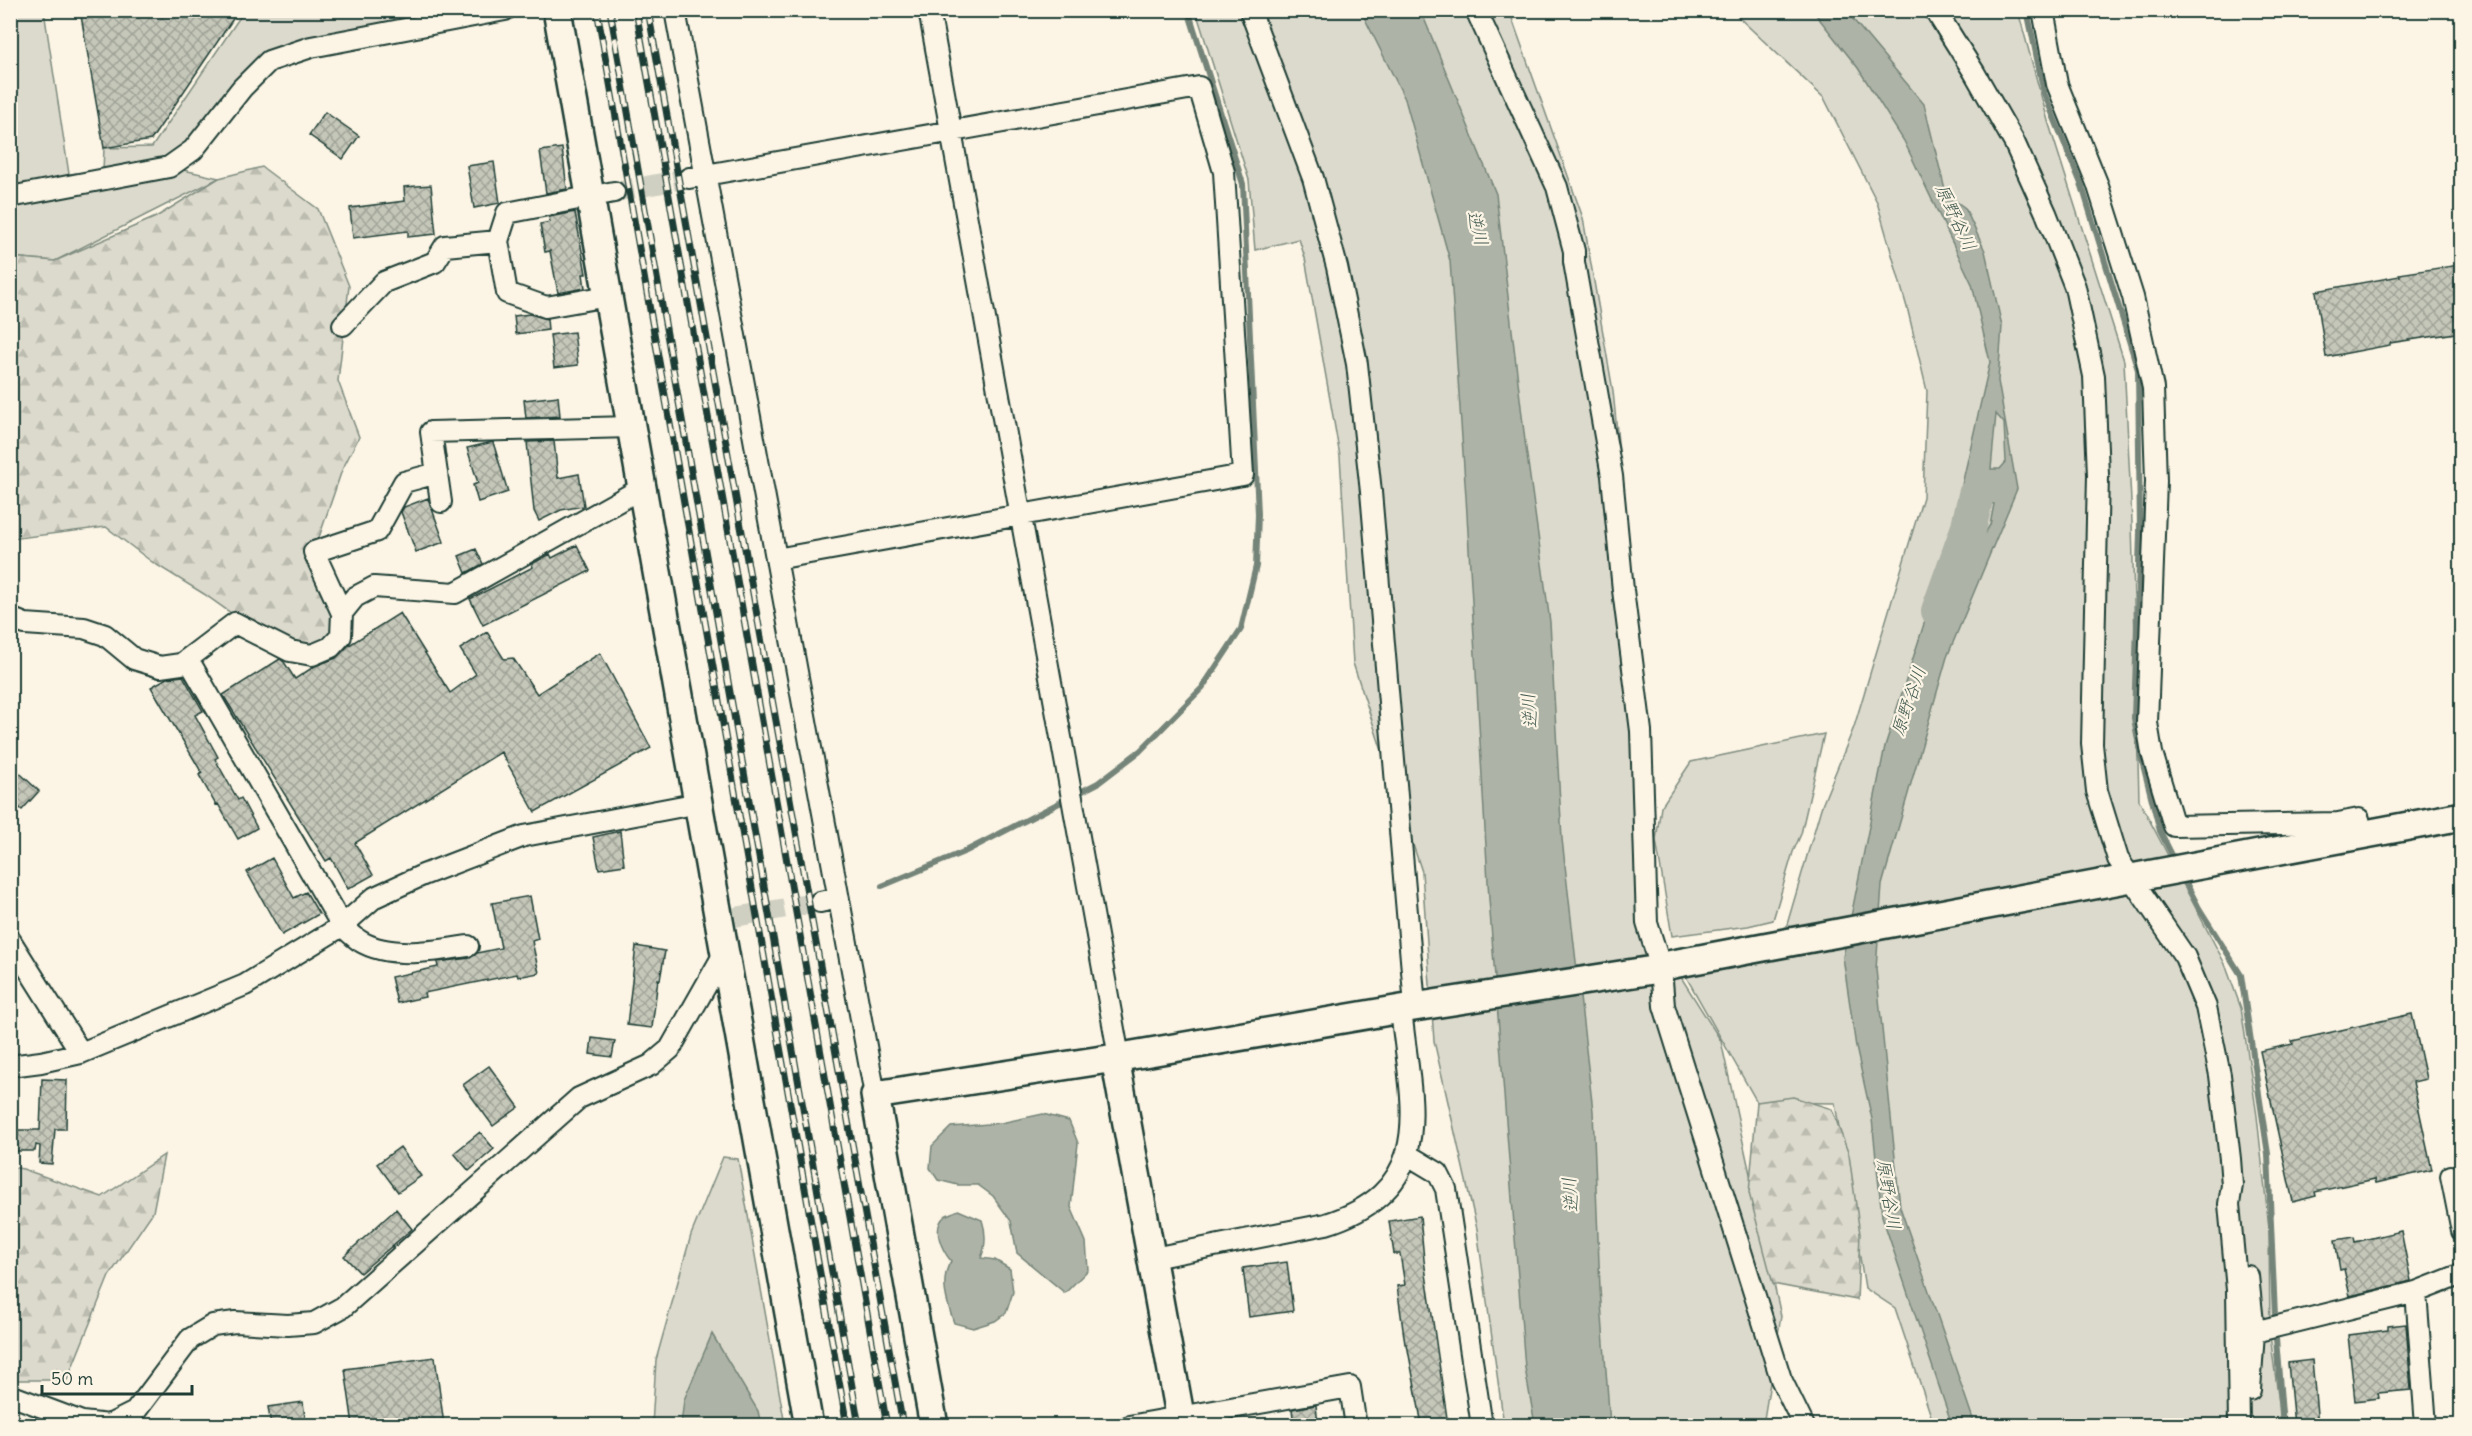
<svg xmlns="http://www.w3.org/2000/svg" width="2472" height="1436" font-family="Delius,'Klee One',sans-serif">
  <style>
    .green { fill: #dcdacc; stroke: #7e8c80; stroke-width: 1.5 }
    .forest { fill: url(#forest-firs); stroke: #7e8c80; stroke-width: 1.5 }
    .water { fill: #aeb3a7; stroke: #758479; stroke-width: 1.5; fill-rule: evenodd }
    .lines { fill: none; stroke-linecap: round; stroke-linejoin: round }
    .stream { stroke: #758479; stroke-width: 6 }
    .river { stroke: #aeb3a7; stroke-width: 36 }
    .building { fill: url(#building-cross-hatch); stroke: #1f3d34; stroke-width: 1.5 }
    .street-tunnel { stroke: #d0d0c2; stroke-width: 20; stroke-dasharray: 20 10; stroke-linecap: butt }
    .street-casing { stroke: #1f3d34; stroke-width: 24 }
    .secondary-casing { stroke: #1f3d34; stroke-width: 32 }
    .street { stroke: #fcf5e5; stroke-width: 20 }
    .secondary { stroke: #fcf5e5; stroke-width: 27 }
    .rail-casing { stroke: #1f3d34; stroke-width: 7 }
    .rail { stroke: #fcf5e5; stroke-width: 4.5; stroke-dasharray: 14; stroke-linecap: butt }
    .labels { text-anchor: middle; dominant-baseline: central; stroke-width: 4.5; stroke-linejoin: round; paint-order: stroke }
    .water-label { font-size: 18px; font-style: italic; fill: #435a51; stroke: #fcf5e5 }
  </style>
  <defs>
    <pattern id="forest-firs" width="22" height="20" patternUnits="userSpaceOnUse" patternTransform="scale(1.5)"><rect width="22" height="20" fill="#dcdacc"/><path d="M5 1l3.5 6h-7zM16 11l3.5 6h-7z" fill="#bcbcb0"/></pattern>
    <pattern id="building-cross-hatch" width="8" height="8" patternUnits="userSpaceOnUse" patternTransform="scale(1.5)"><rect width="8" height="8" fill="#c5c7b9"/><path d="M0 0l8 8M0 8l8-8" fill="none" stroke="#9fa397"/></pattern>
  </defs>
  <rect width="100%" height="100%" fill="#fcf5e5"/>
  <filter id="ink" filterUnits="userSpaceOnUse"><feTurbulence type="fractalNoise" baseFrequency=".0167" numOctaves="2"/><feDisplacementMap in="SourceGraphic" scale="12" xChannelSelector="R" yChannelSelector="G"/><feConvolveMatrix kernelMatrix="1 2 1 2 8 2 1 2 1" color-interpolation-filters="sRGB"/></filter>
  <g filter="url(#ink)">
    <!-- green -->
    <path class="green" d="M1509,10L1583,218L1613,391L1638,645L1647,923L1721,1041L1781,1316L1763,1425H1504L1477,1229L1434,1041L1422,872L1353,663L1340,456L1305,258L1299,239L1255,250L1249,180L1196,11Z
      M10,11H44L69,174L103,171L104,148L152,147L244,11H505L262,68L170,167L219,178L55,261L11,257Z
      M1732,11H2018L2048,121L2124,361L2132,522L2139,800L2225,964L2241,1008L2257,1116L2269,1228L2270,1335L2282,1425H1934L1895,1308L1865,1288L1835,1103L1757,1102L1684,973L1786,928L1821,808L1854,727L1923,497L1927,391L1908,311L1877,202L1824,98Z
      M1824,734L1801,834L1793,852L1773,920L1748,926L1672,936L1656,840L1661,807L1691,762Z
      M723,1157L738,1159L785,1425L652,1426L656,1360L691,1235Z"/>
    <!-- forest -->
    <path class="forest" d="M262,167L318,209L349,286L338,381L359,437L342,470L314,552L342,621L320,651L276,645L204,594L152,562L106,527L11,539L10,257L55,261L156,217L219,178Z
      M1793,1097L1832,1109L1849,1155L1860,1234L1857,1300L1773,1284L1749,1193L1757,1102Z
      M164,1155L153,1212L109,1276L67,1380H11V1167L23,1169L102,1197Z"/>
    <!-- water -->
    <path class="water" d="M1361,11H1421L1496,194L1525,441L1550,622L1562,839L1593,1111L1600,1289L1610,1425H1535L1525,1368L1489,899L1466,497L1450,261L1405,99Z
      M1813,11H1846L1924,104L1946,194L1965,208L1985,251L2002,326L1998,381L2017,489L1947,657L1882,885L1876,969L1900,1207L1975,1425H1952L1882,1216L1872,1119L1856,1047L1843,957L1885,746L1946,555L1990,362L1972,284L1904,141L1858,68ZM1996,414L2004,423L2006,462L2000,469H1991ZM1987,503L1994,504L1990,525L1966,565H1951L1983,506Z
      M1043,1114L1069,1121L1078,1143L1071,1207L1086,1242L1088,1270L1065,1293L1017,1253L1011,1221L993,1196L978,1185H958L938,1180L930,1168L932,1146L951,1127L1001,1123Z
      M958,1210L982,1220C986,1232 986,1246 981,1258L995,1260L1010,1269L1013,1292L1006,1313L995,1321L973,1328L954,1323C947,1303 939,1280 951,1261C942,1250 931,1228 945,1216C948,1214 955,1212 958,1210Z
      M712,1334L758,1411L761,1425H681L684,1400Z"/>
    <g class="lines">
      <!-- stream -->
      <path class="stream" d="M2027,10L2044,93L2082,186L2138,370L2140,532L2134,718L2141,757L2160,831L2176,863
        M2182,875L2199,908L2241,975L2268,1154L2276,1339L2283,1426
        M882,886L966,851L1098,783L1140,751L1202,688L1241,629L1256,566L1258,514L1243,184L1188,10"/>
      <!-- river -->
      <path class="river" d="M1939,611L1968,530L1976,495"/>
    </g>
    <!-- building -->
    <path class="building" d="M80,10H239L151,140L104,148Z
      M325,112L359,136L343,159L309,135Z
      M562,148L567,189L546,193L540,151Z
      M494,162L500,203L474,208L467,166Z
      M431,185L436,234L408,237V231L353,238L350,208L405,201L404,187Z
      M575,212L586,274H583L585,288L558,293L550,251L545,252L540,224L550,222L549,217Z
      M2459,265L2462,280V332L2390,343V345L2326,357L2316,291L2400,276L2399,274Z
      M530,314L547,319L548,330L516,334L514,316Z
      M574,332L578,365L554,368L550,335Z
      M558,396L560,416L526,418L524,400Z
      M554,441L558,478L579,474L584,506L561,510L539,521L534,511L527,442Z
      M493,442L508,492L478,502L473,485L478,483L467,448Z
      M428,498L444,542L416,552L401,512L404,507Z
      M577,545L590,571L483,625L470,599L533,567L532,564L550,554L552,558Z
      M476,549L483,564L466,573L459,556Z
      M400,613L450,693L476,674L460,649L487,632L504,659L513,658L537,694L600,653L651,748L535,812L501,752L355,843L373,875L348,889L331,858L326,861L223,695L280,659L284,662L295,679L315,666L336,658L349,645Z
      M183,676L203,711L195,715L218,757L215,759L238,800L241,798L257,828L238,839L218,804L216,805L199,775L202,773L151,687L167,678Z
      M10,764L39,791L22,810L10,799Z
      M620,831L624,865L599,869L593,837Z
      M272,858L294,898L306,892L319,914L282,935L247,872Z
      M530,896L538,939L532,941L539,973L518,977L517,974L424,993L425,997L397,1003L391,977L438,967L437,962L470,958L477,953L501,948L492,903Z
      M636,946L665,951L660,980L658,979L652,1028L627,1025Z
      M2412,1014L2426,1079L2413,1082L2432,1170L2376,1183L2375,1179L2315,1192L2316,1196L2293,1202L2260,1051L2293,1044L2292,1041Z
      M592,1038L615,1041L612,1057L590,1054Z
      M489,1066L519,1107L493,1126L463,1085Z
      M42,1079L67,1080L66,1129H55L52,1164L39,1163L40,1146L36,1145L35,1151H10V1130H40Z
      M480,1132L494,1149L469,1171L454,1153Z
      M400,1147L421,1176L398,1192L377,1164Z
      M396,1209L412,1229L360,1273L344,1256Z
      M1420,1216L1424,1260L1448,1425H1422L1407,1344H1405L1397,1286L1405,1285L1400,1254H1394L1389,1221Z
      M2401,1231L2411,1281L2350,1296L2344,1269L2340,1270L2335,1240L2354,1237L2355,1242Z
      M1287,1262L1293,1311L1249,1317L1243,1268Z
      M2406,1324L2411,1390L2378,1393L2379,1398L2355,1401L2348,1335L2388,1330V1326Z
      M435,1357L444,1425H353L345,1369Z
      M2312,1360L2318,1425H2294L2288,1363Z
      M303,1402L306,1425H271L268,1407Z
      M1316,1405L1318,1425H1294L1292,1409Z"/>
    <g class="lines">
      <!-- street-tunnel -->
      <path class="street-tunnel" d="M614,192L689,178
        M735,917L820,902"/>
      <defs>
        <path id="street" d="M675,10L875,1095
          M929,10L1119,1057
          M1250,10L1313,178L1337,267L1357,364L1371,492L1415,1006
          M1476,10L1557,187L1574,251V262L1612,476L1623,590L1641,731L1647,923L1661,968L1664,1006L1781,1379L1804,1426
          M1935,10L1974,72L2014,142L2046,213L2075,287L2094,376L2098,475L2092,744L2097,791L2118,859L2185,957L2206,1007L2220,1075L2230,1159L2232,1185L2229,1204L2237,1290L2239,1426
          M2043,10L2057,84L2097,183L2133,297L2153,388L2156,481L2147,723L2152,753L2174,826L2338,823L2359,819L2362,834
          M689,178L1199,87L1224,172L1243,475L776,559
          M10,197L169,167L193,150L242,88L269,61L311,47L505,10
          M608,296L546,307L507,293L498,241L507,213L614,192
          M343,325L384,282L435,262L445,246L498,241
          M441,502L431,432L632,427
          M342,613L314,552L377,531L404,482L437,473
          M10,618L25,624L84,628L105,635L134,659L160,667L181,664L235,623L290,651L312,655L331,647L341,636L342,613L355,597L374,587L455,593L642,488
          M188,659L342,926C348,931 354,937 360,941C389,959 437,951 468,946
          M820,902L838,898
          M10,940L81,1053
          M10,1066L41,1062L81,1053L245,985L342,926L375,897L423,875L524,836L699,803
          M1408,1155L1438,1173L1446,1189L1482,1426
          M2451,1176L2462,1231
          M1153,1258L1326,1224C1441,1188 1410,1102 1401,1009
          M2248,1276L2254,1332L2250,1390
          M2416,1292L2426,1426
          M2254,1332L2416,1292L2462,1274
          M10,1395L82,1422L109,1425L135,1412L190,1339L213,1325L235,1322L288,1325L314,1323L343,1307L579,1098L651,1065L670,1049L725,952
          M1129,1426L1350,1387L1356,1426"/>
        <path id="secondary" d="M557,10L809,1426
          M1115,1058L1182,1426
          M934,1426L875,1095L1115,1058L1401,1009L1653,970L1673,964L2462,816"/>
      </defs>
      <!-- street casing -->
      <use href="#street" class="street-casing"/>
      <!-- secondary casing -->
      <use href="#secondary" class="secondary-casing"/>
      <!-- street -->
      <use href="#street" class="street"/>
      <!-- secondary -->
      <use href="#secondary" class="secondary"/>
      <defs>
        <path id="rail" d="M597,10L847,1426
          M610,10L859,1426
          M636,10L887,1426
          M648,10L903,1426"/>
      </defs>
      <!-- rail casing -->
      <use href="#rail" class="rail-casing"/>
      <!-- rail -->
      <use href="#rail" class="rail"/>
    </g>
  </g>
  <g class="labels">
    <!-- water labels -->
    <g class="water-label">
      <text transform="translate(1956 217) rotate(65)">原野谷川</text>
      <text transform="translate(1478 228) rotate(76)">逆川</text>
      <text transform="translate(1908 701) rotate(-71)">原野谷川</text>
      <text transform="translate(1529 711) rotate(-95)">逆川</text>
      <text transform="translate(1889 1194) rotate(81)">原野谷川</text>
      <text transform="translate(1570 1195) rotate(-95)">逆川</text>
    </g>
  </g>
  <!-- margin -->
  <rect width="2472" height="1436" fill="none" stroke="#fcf5e5" stroke-width="36"/>
  <rect x="18" y="18" width="2436" height="1400" fill="none" stroke="#1f3d34" stroke-width="2" filter="url(#ink)"/>
  <!-- scale -->
  <path d="M42 1385v9h150v-9" fill="none" stroke="#1f3d34" stroke-width="3"/>
  <text x="51" y="1385" font-size="18" fill="#1f3d34" stroke="#fcf5e5" stroke-width="4.5" paint-order="stroke">50 m</text>
</svg>
